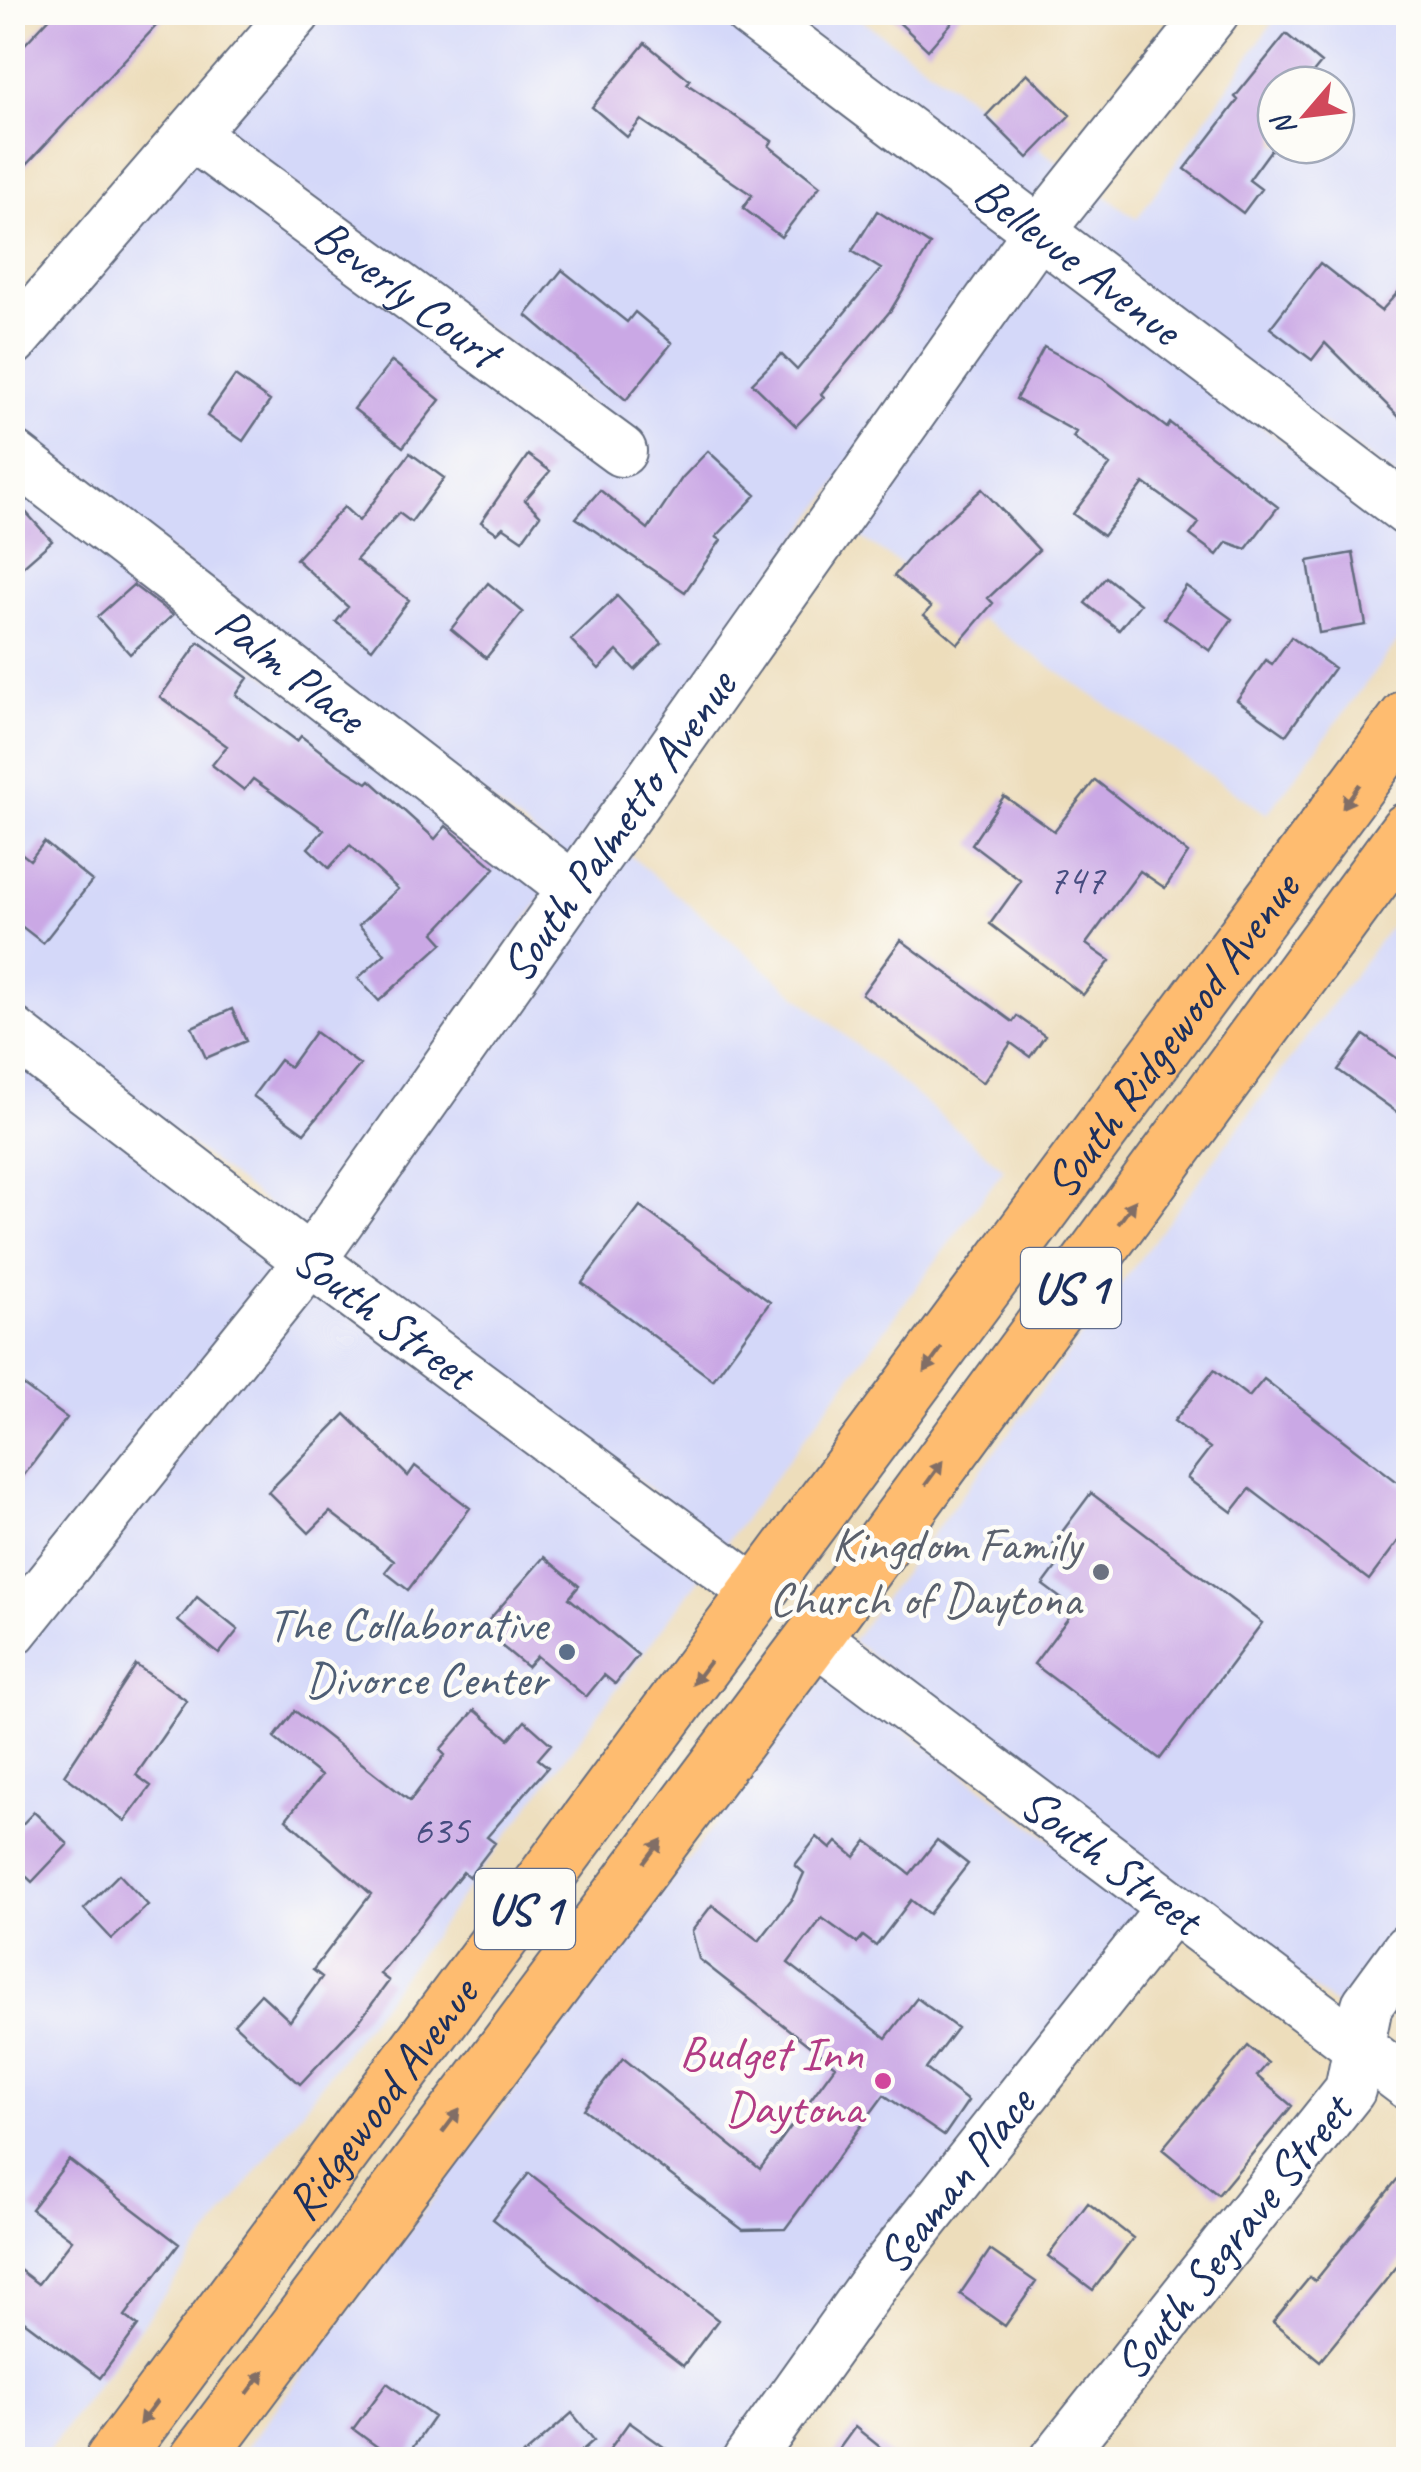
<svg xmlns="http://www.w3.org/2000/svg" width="1421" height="2472" font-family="Caveat,sans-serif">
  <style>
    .built { fill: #d4d8f9; fill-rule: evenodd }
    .building { fill: #caa8e5 }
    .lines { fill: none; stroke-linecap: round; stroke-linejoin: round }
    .minor-casing { stroke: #646c7f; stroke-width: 54 }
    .major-casing { stroke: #646c7f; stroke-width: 59 }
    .minor { stroke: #fff; stroke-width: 50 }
    .major { stroke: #febc70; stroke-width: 55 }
    .oneway { fill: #816e66 }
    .worship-dot { fill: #6b7280; stroke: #fdfcf7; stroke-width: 4 }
    .service-dot { fill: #5c6f8a; stroke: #fdfcf7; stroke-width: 4 }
    .hotel-dot { fill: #d1479c; stroke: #fdfcf7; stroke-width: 4 }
    .labels { text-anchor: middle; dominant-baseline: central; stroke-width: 9; stroke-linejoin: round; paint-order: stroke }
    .number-label { font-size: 42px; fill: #474d80 }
    .shield { fill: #fdfcf7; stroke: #5f6c8c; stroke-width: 2.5 }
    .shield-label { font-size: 45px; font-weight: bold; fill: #1b2f5e }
    .street-label { font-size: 48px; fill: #1b2f5e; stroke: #fdfcf7 }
    .worship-label { font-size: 48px; fill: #5b616d; stroke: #fdfcf7; text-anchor: end }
    .service-label { font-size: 48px; fill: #4e5e75; stroke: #fdfcf7; text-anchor: end }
    .hotel-label { font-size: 48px; fill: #b23c85; stroke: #fdfcf7; text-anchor: end }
  </style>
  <rect width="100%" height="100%" fill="#fdfcf7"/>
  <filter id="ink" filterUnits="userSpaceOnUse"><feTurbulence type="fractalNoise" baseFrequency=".01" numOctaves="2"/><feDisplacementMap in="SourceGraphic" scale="20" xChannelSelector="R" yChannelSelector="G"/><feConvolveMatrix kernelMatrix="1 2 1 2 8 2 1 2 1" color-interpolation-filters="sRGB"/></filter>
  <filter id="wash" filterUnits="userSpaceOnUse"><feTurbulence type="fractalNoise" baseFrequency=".0048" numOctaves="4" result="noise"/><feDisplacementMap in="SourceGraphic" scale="40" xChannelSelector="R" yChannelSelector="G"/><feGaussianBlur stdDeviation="2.25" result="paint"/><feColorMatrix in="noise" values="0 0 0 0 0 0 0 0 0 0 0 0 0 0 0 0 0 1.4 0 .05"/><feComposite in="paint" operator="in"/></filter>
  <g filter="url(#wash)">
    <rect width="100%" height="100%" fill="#edddbb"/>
    <!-- built -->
    <path class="built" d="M321,13H717L1012,239L568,860L13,430V368L193,159L622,476L648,447L218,129Z
      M781,13H852L1066,168L1035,208Z
      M1279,13H1408V487L1064,230L1096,189L1137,219ZM1276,85H1336V145H1276Z
      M1040,260L1408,536V628L1267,814L850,530Z
      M12,479L546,892L306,1234L13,1008Z
      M621,848L1004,1169L725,1545L335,1255Z
      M1408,903V1919L1352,1996L1347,2014L852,1641Z
      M13,1057L283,1265L13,1602Z
      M312,1286L701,1576L41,2460L12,2459V1659Z
      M829,1672L1146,1912L727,2459L237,2460Z"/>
    <g id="blocks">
      <!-- building -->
      <path class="building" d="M55,12H169L12,180V58Z
        M888,12H961L928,50Z
        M1286,34L1321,63L1303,85H1276V143L1249,180L1261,189L1243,213L1185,169L1238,100L1235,97Z
        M645,43L690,80L687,84L772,141L769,146L820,186L781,237L743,208L752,195L641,120L627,137L592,107Z
        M1027,73L1070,115L1028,158L986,116Z
        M877,211L930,245L891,310L821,394L824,397L796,426L752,383L781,354L797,370L881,269L852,251Z
        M1320,263L1381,311L1408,281V426L1325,343L1312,360L1270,328Z
        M562,270L627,322L635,312L672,343L626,400L526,315Z
        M1044,347L1103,379L1167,428L1170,423L1278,507L1246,549L1227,542L1217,555L1190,535L1199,523L1144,483L1103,536L1073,514L1110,465L1073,437L1076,432L1016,399Z
        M392,361L440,400L403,447L354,409Z
        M235,376L270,401L243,441L207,416Z
        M708,451L756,495L716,537L721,540L685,592L576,518L600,490L648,529L682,478Z
        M410,453L444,478L411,522L399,513L356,560L409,600L372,649L336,622L348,607L296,559L344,507L359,521Z
        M528,455L550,471L525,500L540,515L522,540L503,527L497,533L481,522Z
        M982,489L1039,550L988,598L993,603L958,644L924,615L931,607L894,576L922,543Z
        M12,497L52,541L12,576Z
        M1353,553L1366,625L1319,633L1308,561Z
        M1106,577L1140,604L1119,630L1085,603Z
        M488,583L523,612L486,658L451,629Z
        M133,585L173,615L130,654L97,617Z
        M1186,586L1232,619L1210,651L1164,618Z
        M617,596L662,643L635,670L617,651L599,669L571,640Z
        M1291,637L1334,668L1286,735L1237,700L1266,660L1272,664Z
        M199,642L248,678L236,695L297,741L301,736L340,766L367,783L370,780L435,839L446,826L495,868L434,933L443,943L379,1001L358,978L385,954L359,925L398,889L350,845L329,868L308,848L324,830L253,779L244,790L212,765L227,746L160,697Z
        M1095,780L1188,853L1165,888L1140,871L1086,944L1110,961L1083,995L990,924L1021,881L972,844L1004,796L1054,831Z
        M44,842L92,881L43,943L12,919V846L30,860Z
        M901,940L1013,1022L1017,1016L1045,1036L1030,1057L1011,1043L983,1083L862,994Z
        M232,1009L246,1041L206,1058L192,1027Z
        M315,1032L360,1065L304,1133L253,1096L280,1060L290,1067Z
        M1364,1035L1408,1066V1120L1338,1070Z
        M640,1206L770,1302L713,1380L582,1283Z
        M1214,1370L1249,1397L1264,1379L1408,1490V1528L1369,1580L1250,1489L1232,1512L1187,1478L1210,1448L1174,1421Z
        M12,1377L67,1418L12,1491Z
        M345,1414L408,1476L415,1466L470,1508L408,1590L385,1572L394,1561L330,1512L309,1533L268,1492Z
        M1091,1493L1262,1623L1160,1759L1034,1664L1075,1609L1043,1585L1066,1554L1053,1544Z
        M544,1557L579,1586L569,1598L638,1655L615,1684L604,1675L586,1697L537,1656L527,1667L481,1629Z
        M197,1597L238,1630L219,1654L178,1621Z
        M136,1665L187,1701L136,1775L151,1786L125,1821L64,1775Z
        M475,1710L509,1739L525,1721L551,1744L538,1759L548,1767L487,1837L495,1843L469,1877L463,1872L380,1974L389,1981L360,2020L300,2084L234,2024L261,1994L290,2021L322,1977L313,1970L371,1894L286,1819L321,1776L274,1738L295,1711L410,1801L445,1755L440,1750Z
        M34,1812L68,1844L32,1882L12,1863V1835Z
        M817,1837L831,1849L837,1842L855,1857L867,1841L910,1874L937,1840L968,1864L929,1914L911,1900L876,1946L863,1936L857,1943L822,1918L788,1963L886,2038L917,1998L957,2028L926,2069L968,2101L944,2136L884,2095L785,2229L743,2230L584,2109L623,2058L760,2169L835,2066L699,1959L692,1931L712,1905L759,1941L793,1897L804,1873L795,1865Z
        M119,1874L148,1905L112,1939L84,1909Z
        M1248,2046L1268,2063L1257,2076L1292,2106L1218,2195L1162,2149Z
        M69,2160L179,2244L125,2316L138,2326L100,2378L12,2312V2264L38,2284L72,2240L31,2209Z
        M1408,2166V2253L1320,2361L1273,2322L1310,2277L1315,2281Z
        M529,2173L718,2320L683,2366L493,2219Z
        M1088,2203L1133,2238L1093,2290L1048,2256Z
        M990,2250L1036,2282L1005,2326L960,2294Z
        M387,2383L434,2417L404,2460H395L353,2429Z
        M572,2413L594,2440L571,2460H518Z
        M629,2422L682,2460H602Z
        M855,2427L896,2460H831Z"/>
    </g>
  </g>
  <g filter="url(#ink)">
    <use href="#blocks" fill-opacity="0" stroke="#646c7f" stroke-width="2.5"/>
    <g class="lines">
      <defs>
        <g id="minor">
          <path id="s1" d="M749,12L1408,511"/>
          <path id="s2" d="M191,134L621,451"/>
          <path d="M12,341L296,12"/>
          <path id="s3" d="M12,455L572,887"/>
          <path id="s4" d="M12,1032L310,1261L760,1595"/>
          <path id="s5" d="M12,1631L310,1261L1037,234L1214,12"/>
          <path id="s6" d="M814,1637L1408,2084"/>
          <path id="s7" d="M748,2460L876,2280L1172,1907"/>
          <path id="s8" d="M1055,2460L1350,2090L1367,2005L1408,1949"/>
        </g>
        <g id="major">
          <path id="s9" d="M113,2460L1408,717"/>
          <path d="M197,2460L814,1637L1408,830"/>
        </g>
      </defs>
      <!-- minor casing -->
      <use href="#minor" class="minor-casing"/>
      <!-- major casing -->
      <use href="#major" class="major-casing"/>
      <!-- minor -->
      <use href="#minor" class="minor"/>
      <!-- major -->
      <use href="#major" class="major"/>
    </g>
    <!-- one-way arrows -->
    <defs><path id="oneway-solid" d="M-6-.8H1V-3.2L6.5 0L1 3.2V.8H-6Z" transform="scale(2.5)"/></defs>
    <g class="oneway">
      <use href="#oneway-solid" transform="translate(1351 796) rotate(126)"/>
      <use href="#oneway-solid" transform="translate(1127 1212) rotate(-54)"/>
      <use href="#oneway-solid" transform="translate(933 1360) rotate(126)"/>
      <use href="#oneway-solid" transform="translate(934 1473) rotate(-54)"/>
      <use href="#oneway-solid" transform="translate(701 1673) rotate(127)"/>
      <use href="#oneway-solid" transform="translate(653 1851) rotate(-53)"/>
      <use href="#oneway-solid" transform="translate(451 2121) rotate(-53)"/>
      <use href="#oneway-solid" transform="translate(256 2382) rotate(-53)"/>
      <use href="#oneway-solid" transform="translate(148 2413) rotate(127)"/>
    </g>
  </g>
  <!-- markers -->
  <circle class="worship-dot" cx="1101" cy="1572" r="10"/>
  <circle class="service-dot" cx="567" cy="1652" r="10"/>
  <circle class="hotel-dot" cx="883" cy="2081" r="10"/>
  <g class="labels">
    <!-- number labels -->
    <g class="number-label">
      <text x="1076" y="879">747</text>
      <text x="441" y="1830">635</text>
    </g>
    <!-- shield labels -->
    <g class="shield">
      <rect x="1021" y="1248" width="100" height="80" rx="8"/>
      <rect x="475" y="1869" width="100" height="80" rx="8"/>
    </g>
    <g class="shield-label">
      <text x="1071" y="1288">US 1</text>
      <text x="525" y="1909">US 1</text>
    </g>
    <!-- street labels -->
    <g class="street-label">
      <text stroke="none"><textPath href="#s1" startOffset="412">Bellevue Avenue</textPath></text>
      <text stroke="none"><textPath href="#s2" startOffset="268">Beverly Court</textPath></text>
      <text stroke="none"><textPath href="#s3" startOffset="352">Palm Place</textPath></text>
      <text stroke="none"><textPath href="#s5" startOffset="1008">South Palmetto Avenue</textPath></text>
      <text stroke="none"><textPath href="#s9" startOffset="1775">South Ridgewood Avenue</textPath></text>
      <text stroke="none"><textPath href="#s4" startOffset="468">South Street</textPath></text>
      <text stroke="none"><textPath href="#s6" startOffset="372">South Street</textPath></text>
      <text stroke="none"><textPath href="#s9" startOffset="450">Ridgewood Avenue</textPath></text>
      <text stroke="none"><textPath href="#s7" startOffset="348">Seaman Place</textPath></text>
      <text stroke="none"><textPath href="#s8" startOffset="285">South Segrave Street</textPath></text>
    </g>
    <!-- worship labels -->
    <g class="worship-label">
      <text x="1081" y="1544">Kingdom Family<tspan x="1081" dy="55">Church of Daytona</tspan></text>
    </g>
    <!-- service labels -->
    <g class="service-label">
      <text x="547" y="1624">The Collaborative<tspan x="547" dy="55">Divorce Center</tspan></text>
    </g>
    <!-- hotel labels -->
    <g class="hotel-label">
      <text x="863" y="2053">Budget Inn<tspan x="863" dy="55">Daytona</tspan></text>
    </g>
  </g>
  <!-- margin -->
  <rect width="1421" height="2472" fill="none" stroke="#fdfcf7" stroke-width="50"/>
  <!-- north arrow -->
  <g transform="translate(1306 115) rotate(242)"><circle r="48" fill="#fdfcf7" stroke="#a3aaba" stroke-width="2.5"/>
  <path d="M0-8L18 38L0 25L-18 38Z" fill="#d1495b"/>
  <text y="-15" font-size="28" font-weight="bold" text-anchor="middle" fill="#1b2f5e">N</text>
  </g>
</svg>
